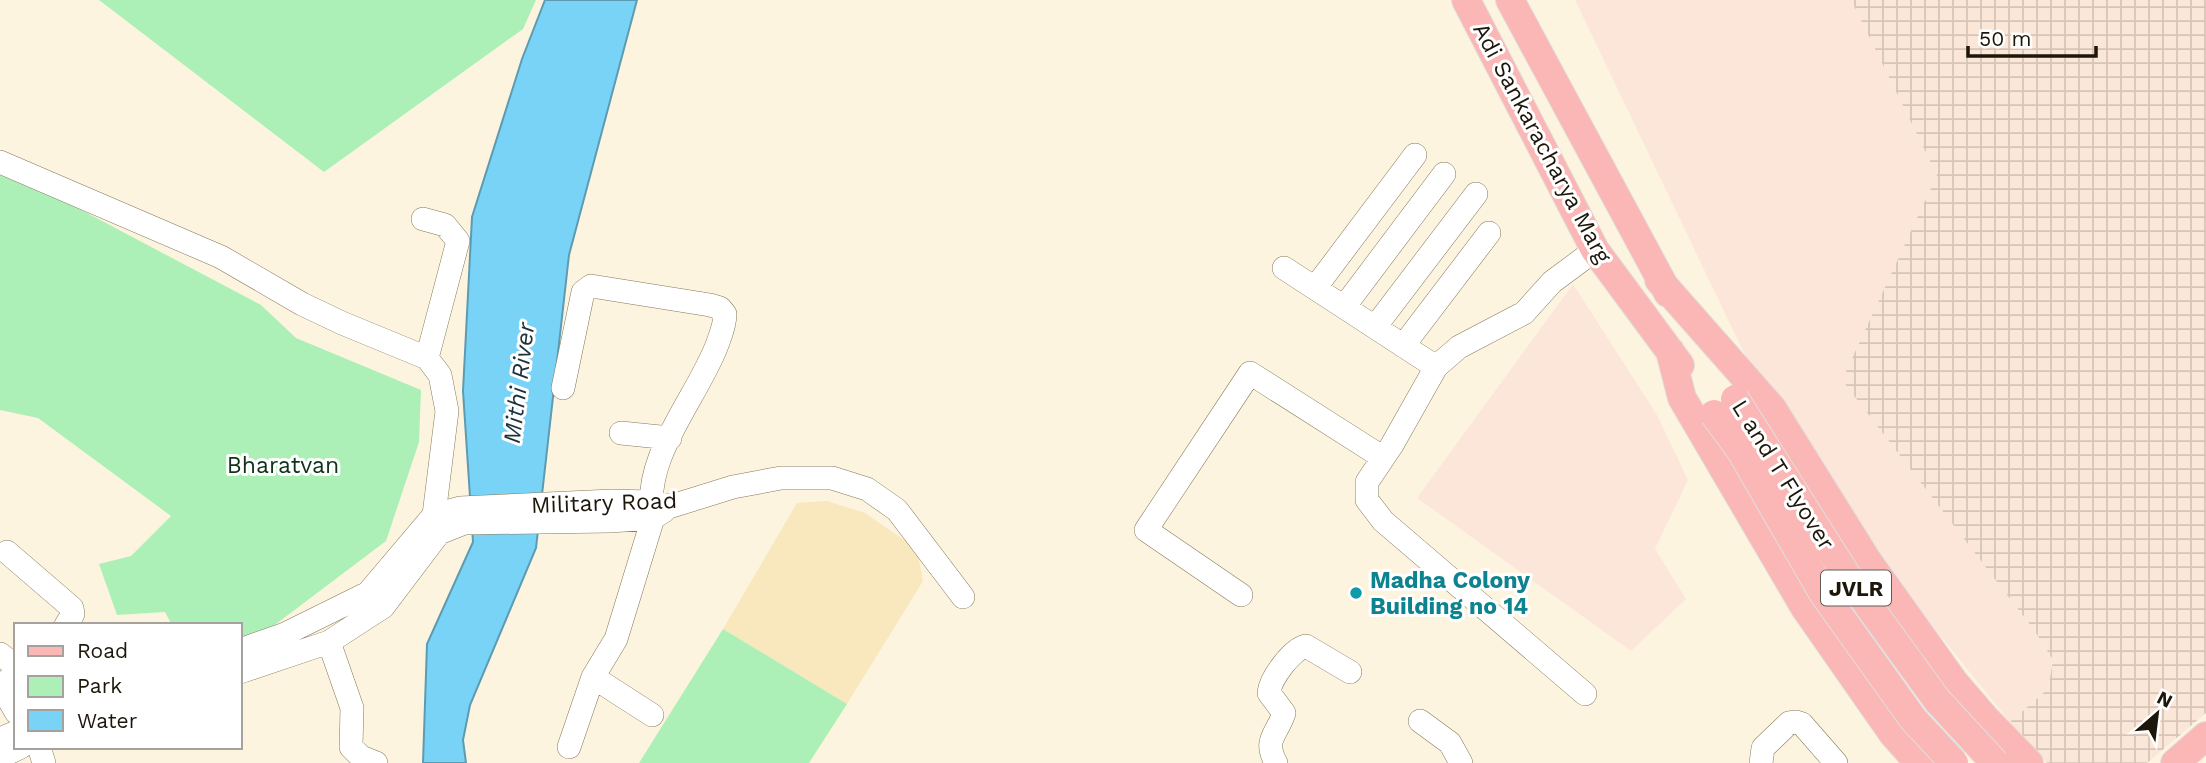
<svg xmlns="http://www.w3.org/2000/svg" width="2206" height="763" font-family="'Work Sans',sans-serif">
  <style>
    .commercial { fill: #fce6d9 }
    .industrial { fill: url(#industrial-grid) }
    .built { fill: #f9e7bd }
    .park { fill: #acf0b7 }
    .water { fill: #79d3f7; stroke: #5d9bb0; stroke-width: 2 }
    .lines { fill: none; stroke-linecap: round; stroke-linejoin: round }
    .minor-casing { stroke: #857859; stroke-width: 24 }
    .major-casing { stroke: #dfdfdd; stroke-width: 30 }
    .minor { stroke: #fff; stroke-width: 23 }
    .major { stroke: #fab7b6; stroke-width: 28 }
    .major-bridge-casing { stroke: #dfdfdd; stroke-width: 30; stroke-linecap: butt }
    .major-bridge { stroke: #fab7b6; stroke-width: 28 }
    .culture-dot { fill: #0f9aa8; stroke: #fff; stroke-width: 2.5 }
    .labels { text-anchor: middle; dominant-baseline: central; stroke-width: 6; stroke-linejoin: round; paint-order: stroke }
    .shield { fill: #fff; stroke: #615d54; stroke-width: 2 }
    .shield-label { font-size: 21px; font-weight: bold; fill: #1d170b }
    .street-label { font-size: 23px; fill: #1d170b; stroke: #fff }
    .park-label { font-size: 23px; fill: #103318; stroke: #fff }
    .culture-label { font-size: 23px; font-weight: bold; fill: #0d838f; stroke: #fff; text-anchor: start }
    .water-label { font-size: 24px; font-style: italic; fill: #1c313a; stroke: #fff }
  </style>
  <defs>
    <pattern id="industrial-grid" width="8" height="8" patternUnits="userSpaceOnUse" patternTransform="scale(1.75)"><rect width="8" height="8" fill="#fae7d7"/><path d="M0 4h8M4 0v8" fill="none" stroke="#d6c5b7"/></pattern>
  </defs>
  <rect width="100%" height="100%" fill="#fdf4e0"/>
  <!-- commercial -->
  <path class="commercial" d="M1575,0H1851L1937,175L1843,380L2034,630L2053,660L2048,689L2010,722L1921,612L1743,351Z
    M1573,284L1657,415L1688,480L1655,549L1686,599L1631,651L1417,498Z"/>
  <!-- industrial -->
  <path class="industrial" d="M1851,0H2206V713L2147,763H2047L2010,722L2048,689L2053,660L2034,630L1842,380L1937,175Z"/>
  <!-- built -->
  <path class="built" d="M827,501L865,513L917,549L923,581L847,704L723,629L797,503Z"/>
  <!-- park -->
  <path class="park" d="M99,0H536L523,29L324,172Z
    M0,167L261,305L296,338L421,390L419,442L386,541L272,627L240,641V625H172L165,612L117,615L99,564L131,556L171,516L38,418L0,410Z
    M723,629L847,704L809,763H639Z"/>
  <!-- water -->
  <path class="water" d="M545,0H637L569,255L536,548L470,705L463,740L466,763H423L427,644L473,542L463,391L472,217L522,59Z"/>
  <g class="lines">
    <defs>
      <path id="minor" d="M0,162L221,257L302,304L342,323L427,358L440,375L447,411L434,515L438,529
        M423,219L445,225L458,241L427,358
        M1284,268L1436,367
        M1315,288L1415,155
        M1344,307L1444,174
        M1375,327L1476,194
        M1403,346L1489,233
        M563,388L583,292L591,286L710,305L720,308L725,314C725,325 721,334 717,345C696,400 641,458 653,518L616,639L593,677L569,747
        M621,433L670,438
        M7,552L72,608L73,614L66,625
        M1241,595L1146,530L1250,373L1382,457
        M329,642L352,708L351,747L361,757L376,763
        M240,650L285,634L368,593L434,515L460,508L612,501L650,502L672,506L733,487L781,478H832L867,489L897,510L963,597
        M0,654L16,666
        M240,672L329,642L369,616L383,607L439,533L464,523L610,521L653,518L664,511
        M16,673L1,686L16,712
        M593,677L652,715
        M1585,694L1383,521L1367,500V482L1392,445L1436,367L1459,347L1524,313L1552,282L1595,250
        M1420,721L1450,743L1461,763
        M0,739L16,732
        M39,747L44,763
        M0,757L21,747
        M1276,763C1263,739 1277,735 1284,713L1269,693C1270,679 1292,649 1306,646L1350,672
        M1761,763L1763,748L1789,723L1796,722L1802,724L1836,763"/>
      <path id="major" d="M1466,0L1595,250L1680,365
        M1510,0L1668,293
        M1659,280L1772,408L1867,560L1954,682L1985,718L2029,763
        M1670,351L1682,398L1805,608L1893,734L1919,763
        M2175,763L2206,736"/>
    </defs>
    <!-- minor casing -->
    <use href="#minor" class="minor-casing"/>
    <!-- major casing -->
    <use href="#major" class="major-casing"/>
    <!-- minor -->
    <use href="#minor" class="minor"/>
    <!-- major -->
    <use href="#major" class="major"/>
    <defs>
      <path id="major-bridge" d="M1735,399L1847,576L1937,700L1995,763
        M1714,414L1741,451L1823,593L1913,719L1954,763"/>
    </defs>
    <!-- major-bridge casing -->
    <use href="#major-bridge" class="major-bridge-casing"/>
    <!-- major-bridge -->
    <use href="#major-bridge" class="major-bridge"/>
  </g>
  <!-- markers -->
  <circle class="culture-dot" cx="1356" cy="593" r="7"/>
  <g class="labels">
    <!-- shield labels -->
    <rect class="shield" x="1821" y="570.5" width="70" height="35" rx="5"/>
    <g class="shield-label">
      <text x="1856" y="588">JVLR</text>
    </g>
    <!-- street labels -->
    <g class="street-label">
      <text transform="translate(1542 143) rotate(62)">Adi Sankaracharya Marg</text>
      <text transform="translate(1783 475) rotate(58)">L and T Flyover</text>
      <text transform="translate(604 503) rotate(-2)">Military Road</text>
    </g>
    <!-- park labels -->
    <g class="park-label">
      <text x="283" y="465">Bharatvan</text>
    </g>
    <!-- culture labels -->
    <g class="culture-label">
      <text x="1370" y="580">Madha Colony<tspan x="1370" dy="26">Building no 14</tspan></text>
    </g>
    <!-- water labels -->
    <g class="water-label">
      <text transform="translate(519 383) rotate(-83)">Mithi River</text>
    </g>
  </g>
  <!-- legend -->
  <rect x="14" y="623" width="228" height="126" fill="#ffffff" stroke="#a5a29d" stroke-width="2"/>
  <rect x="28" y="646" width="35" height="10" fill="#fab7b6" stroke="#a5a29d" stroke-width="2"/>
  <text x="77" y="658" font-size="21" fill="#1d170b">Road</text>
  <rect x="28" y="676" width="35" height="21" fill="#acf0b7" stroke="#a5a29d" stroke-width="2"/>
  <text x="77" y="693" font-size="21" fill="#1d170b">Park</text>
  <rect x="28" y="710" width="35" height="21" fill="#79d3f7" stroke="#a5a29d" stroke-width="2"/>
  <text x="77" y="728" font-size="21" fill="#1d170b">Water</text>
  <!-- north arrow -->
  <g transform="translate(2157 714) rotate(28)" stroke="#ffffff" stroke-width="5" paint-order="stroke">
  <path d="M0-5L12 26L0 18L-12 26Z" fill="#1d170b"/>
  <text y="-10" font-size="19" font-weight="bold" text-anchor="middle" fill="#1d170b">N</text>
  </g>
  <!-- scale -->
  <path d="M1968 46v10h128v-10" fill="none" stroke="#1d170b" stroke-width="3.5"/>
  <text x="1979" y="46" font-size="21" fill="#1d170b" stroke="#ffffff" stroke-width="5" paint-order="stroke">50 m</text>
</svg>
